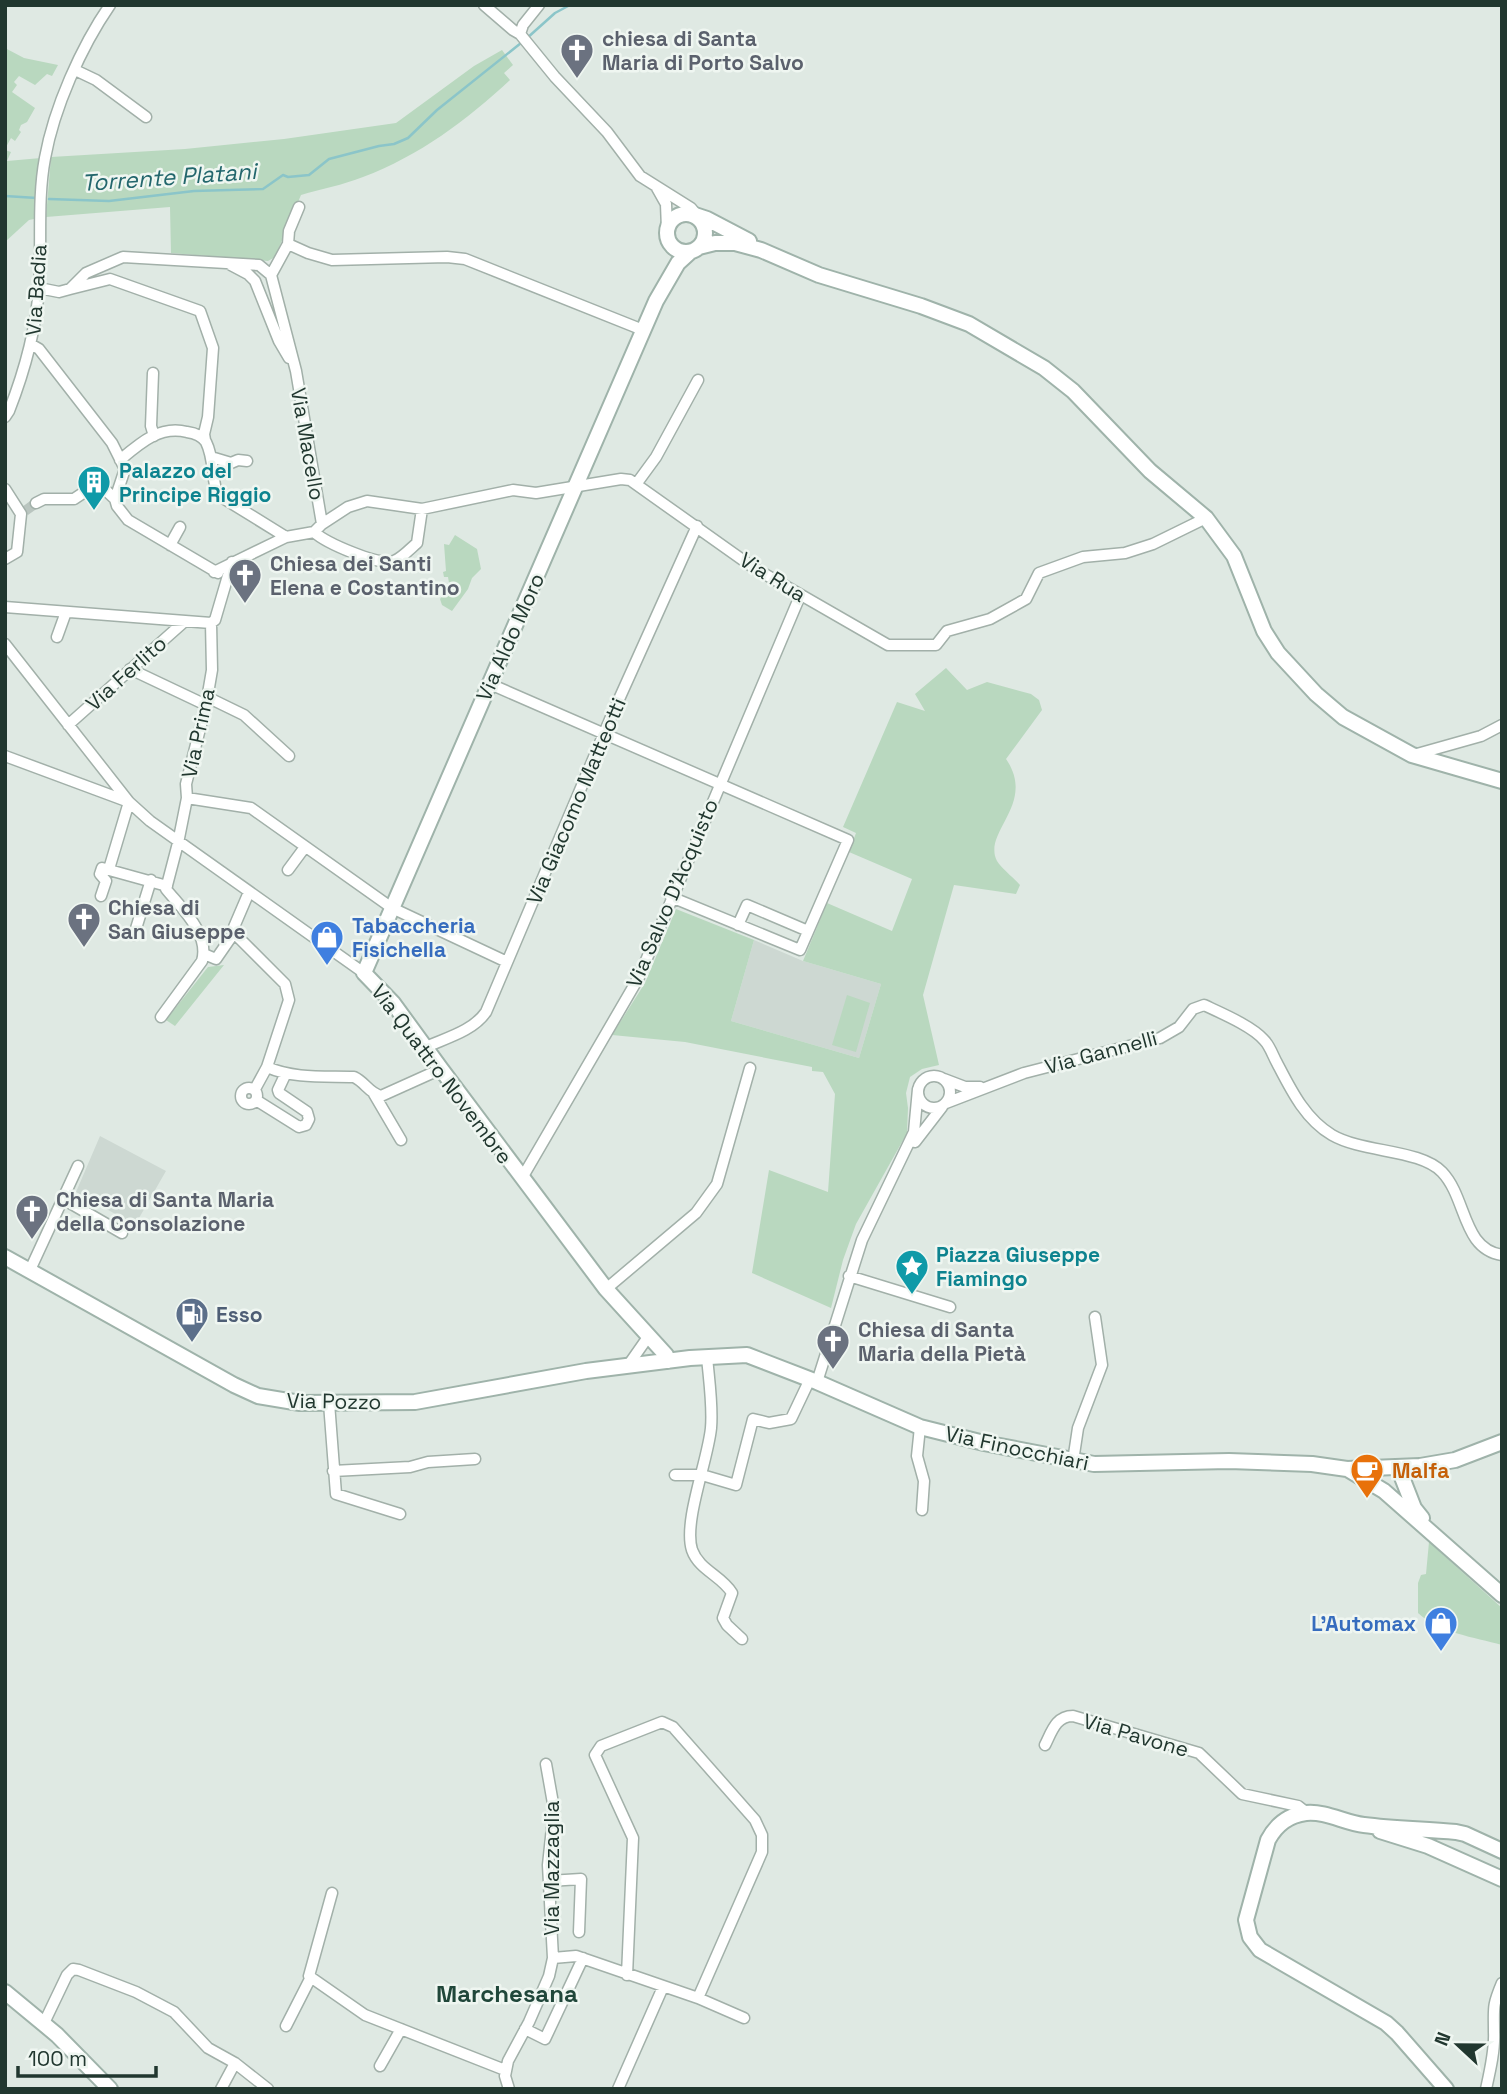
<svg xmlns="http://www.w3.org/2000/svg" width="1507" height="2094" font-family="'Space Grotesk',sans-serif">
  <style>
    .built { fill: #cdd8d2 }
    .green { fill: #b9d8bf }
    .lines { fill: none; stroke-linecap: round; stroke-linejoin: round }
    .stream { stroke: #8bc5c9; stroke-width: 2.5 }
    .street-tunnel { stroke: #b9c5bf; stroke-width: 10; stroke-dasharray: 10 5; stroke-linecap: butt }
    .street-casing { stroke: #a2b0a9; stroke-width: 13 }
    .secondary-casing { stroke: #9fb3aa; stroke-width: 18 }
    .street { stroke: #fff; stroke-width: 10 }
    .secondary { stroke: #fff; stroke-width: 14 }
    .labels { text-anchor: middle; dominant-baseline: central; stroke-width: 5; stroke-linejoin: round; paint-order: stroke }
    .worship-label { font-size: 21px; font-weight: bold; fill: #5b616d; stroke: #eff6f1; text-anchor: start }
    .street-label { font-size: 21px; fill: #21372f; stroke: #eff6f1 }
    .culture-label { font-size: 21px; font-weight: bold; fill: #0d838f; stroke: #eff6f1; text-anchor: start }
    .shop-label { font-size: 21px; font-weight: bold; fill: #366cbe; stroke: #eff6f1; text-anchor: start }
    .service-label { font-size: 21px; font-weight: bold; fill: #4e5e75; stroke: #eff6f1; text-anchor: start }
    .food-label { font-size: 21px; font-weight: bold; fill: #c56008; stroke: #eff6f1; text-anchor: start }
    .water-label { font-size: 23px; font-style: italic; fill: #22666c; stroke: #eff6f1 }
    .quarter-label { font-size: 24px; font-weight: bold; fill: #20473a; stroke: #eff6f1 }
  </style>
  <rect width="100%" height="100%" fill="#dfe9e3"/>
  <!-- built -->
  <path class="built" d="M754,940L803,961L881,984L859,1058L731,1021Z
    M100,1136L166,1171L135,1225L76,1192Z"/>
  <!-- green -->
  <path class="green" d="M5,48L24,58L58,65L52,76L47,74L35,85L19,76L14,82L17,85L12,92L35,108L27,122L21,125L19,130L21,132L15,141L11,138L5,149Z
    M502,50L513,65L504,73L510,80C467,120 419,156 363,177C343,185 321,189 301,195L275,257L268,261L171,253L170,207L46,217L51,157L185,149L284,139L396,123L474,66Z
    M5,150L11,152L7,161L41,158L34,219L29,220L5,242Z
    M455,535L477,549L481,569L472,578L468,589L452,611L442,605L440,599L448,589L447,584L449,583L448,577H444L443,572L446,571L444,544L449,545Z
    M946,668L967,690L987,682L1031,694L1039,700L1042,710L1006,759C1037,804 982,832 997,861C1002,869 1014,878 1020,885L1016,894L954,885L923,995L939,1065L922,1069L910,1077L906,1093L908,1108L907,1133L856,1224L843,1260L831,1308L752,1273L769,1170L828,1192L835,1094L823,1072L812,1071V1067L685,1042L612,1035L645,983L676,909L754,940L731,1021L859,1058L881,984L803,961L827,903L892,931L912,879L849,852L856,833L843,827L897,702L925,711L915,694Z
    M224,965L175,1026L166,1020L208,967Z
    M847,995L870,1003L856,1052L832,1045Z
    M1429,1542L1502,1608V1645C1474,1637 1439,1633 1418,1613V1583L1421,1575L1426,1574Z"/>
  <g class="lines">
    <!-- stream -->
    <path class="stream" d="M526,39L555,13L570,5
      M5,196L37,198
      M49,199L109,201L194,191L263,189L283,175L288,177L309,175L329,159L379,146L394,144L408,138L437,110L521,43"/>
    <!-- street-tunnel -->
    <path class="street-tunnel" d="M25,511L36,503"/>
    <defs>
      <path id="street" d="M484,5L513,30L520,34L555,77L607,132L640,176L691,208L700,219
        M520,34L523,25L539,5
        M75,70L96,80L146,117
        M657,188L666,204L667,229
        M288,244L308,253L332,260L447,257L465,259L643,330
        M231,265L248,274L255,281L279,341L289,358
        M271,275L288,244L289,231L299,207
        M39,288L59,292L70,289L86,273L123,257L259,265L271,275L296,371L322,524L314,532L286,537L214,572
        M70,289L110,279L200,311L213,348L208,417L204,434L205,440
        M32,345L39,349L112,443L125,469L115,499
        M153,373L151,426L154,436
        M5,417L9,411C25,370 36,331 39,287C42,244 37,200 45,158C54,108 81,47 110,5
        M211,457L231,463L238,460L247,461
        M120,460C140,443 160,425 187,432C194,433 202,436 206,442C215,460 211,480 218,495L286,537
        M637,483L656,457L698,380
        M5,489L21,514
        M36,503L44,499H74L98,483L115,499L117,506L128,520L218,573
        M322,524L348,507L367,501L422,509L513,490L536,493L621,479L630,480L754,568L888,645H936L947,631L990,619L1026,599L1039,573L1083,557L1125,553L1153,544L1206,518
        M314,532C326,543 378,566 394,561C402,558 411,548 417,543L422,509
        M170,545L180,527
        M5,559L17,552L21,514
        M5,607L211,623L215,620L232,562
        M57,637L66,612
        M5,644L129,802L150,821L364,973
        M130,669L206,705
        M490,684L848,840L800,950L671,897
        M207,697L244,715L289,756
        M68,725L185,621
        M1417,754L1481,736L1502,725
        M5,756L129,802L109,869
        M187,798L251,808L392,908L507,962
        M288,870L305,847
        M249,892L234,927V933L285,984L289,1000L267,1067C294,1079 325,1076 354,1077C365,1082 369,1093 381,1096L441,1069
        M101,896L106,881L100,874L102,868L167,886
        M738,925L747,905L808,931
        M134,935L151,880
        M204,954L216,959L234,933
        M161,1017L202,961C210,934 182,909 166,889L178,843L187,798L186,784L206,705L212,670L211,623
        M426,1047C446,1038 473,1031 486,1012L611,717L697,526
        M918 1092a16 16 0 1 1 32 0a16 16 0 1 1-32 0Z
        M944,1079L965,1087H980
        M241 1096a8 8 0 1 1 16 0a8 8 0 1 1-16 0Z
        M255,1089L267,1067
        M374,1094L401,1140
        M256,1100L299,1127L306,1125L309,1119L307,1112L279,1093L278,1090L286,1073
        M946,1103L1024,1073L1160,1038L1179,1027L1193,1009L1204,1005C1221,1013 1252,1026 1264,1040C1270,1046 1273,1056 1277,1063C1291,1090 1305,1119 1332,1135C1363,1153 1420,1149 1442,1172C1467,1198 1462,1249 1502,1255
        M915,1142L942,1107
        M522,1178L639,977L800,596
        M63,1199L122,1233
        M30,1270L78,1166
        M849,1276L950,1307
        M606,1289L696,1213L717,1184L750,1068
        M707,1357C709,1380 713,1406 711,1428C708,1460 683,1522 692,1550C699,1570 722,1576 732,1593L723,1618L727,1625L742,1639
        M627,1367L648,1337
        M817,1382L862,1240L914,1132L918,1089
        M329,1403L336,1494L400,1514
        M920,1427L917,1456L924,1481L922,1510
        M1073,1461L1078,1428L1102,1365L1095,1317
        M333,1471L410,1467L428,1462L475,1459
        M675,1475H702L736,1485L753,1419L769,1423L791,1419L810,1379
        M1045,1745C1052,1731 1056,1716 1073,1716L1199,1753L1242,1794L1298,1806L1307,1813
        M549,1881L581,1879L579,1932
        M332,1893L309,1976L365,2015L505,2070
        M553,1958L576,1956L698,1998L744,2018
        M627,1975L633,1838L595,1755L601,1746L662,1722L673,1727L755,1820L762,1835V1852L698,1998
        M44,2023L67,1975L73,1969L79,1970L136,1992L174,2012L208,2048L235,2063L268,2089
        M286,2026L311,1977
        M525,2029L545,2039L583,1958
        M380,2066L401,2029
        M221,2089L235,2063
        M509,2089L505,2076L508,2061L529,2022L549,1976L553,1958L548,1865L554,1809L546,1764
        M618,2089L663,1987
        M1486,2089C1490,2071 1495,2050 1494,2032C1494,2007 1492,2007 1502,1983"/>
      <path id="secondary" d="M667 233a19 19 0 1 1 38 0a19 19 0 1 1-38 0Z
        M695,215L707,219L749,241
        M699,247L715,243H735L761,250L819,275L921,306L969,324L1044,368L1073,391L1150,471L1206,518L1234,556L1264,631L1278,653L1316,694L1343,717L1412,755L1502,781
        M5,1257L234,1385L258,1396L300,1403L415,1402L586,1371L690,1358L747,1355L817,1382L920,1427L984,1443L1094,1464L1229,1461L1312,1464L1347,1469L1420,1466L1455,1460L1502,1442
        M668,1361L666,1355L606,1289L441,1069L393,1003L364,973L656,301L678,263L690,252
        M1398,1467L1414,1508L1422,1518
        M1349,1470L1384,1491L1502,1595
        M1380,1831L1428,1846L1502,1879
        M5,1992L57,2035L110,2089
        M1446,2089L1397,2033L1386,2023L1260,1950L1250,1937L1246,1920L1268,1840C1276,1825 1289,1815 1306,1813C1326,1811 1345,1823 1364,1825C1395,1829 1426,1829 1456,1832L1465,1834L1502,1851"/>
    </defs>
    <!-- street casing -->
    <use href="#street" class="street-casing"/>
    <!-- secondary casing -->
    <use href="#secondary" class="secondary-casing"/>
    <!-- street -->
    <use href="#street" class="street"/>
    <!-- secondary -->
    <use href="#secondary" class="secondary"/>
  </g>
  <!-- icons -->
  <defs>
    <symbol id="church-pin" viewBox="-11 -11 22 30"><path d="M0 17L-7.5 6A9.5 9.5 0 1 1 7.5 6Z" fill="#6b7280" stroke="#eff6f1"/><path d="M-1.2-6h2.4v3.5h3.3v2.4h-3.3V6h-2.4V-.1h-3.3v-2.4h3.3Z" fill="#fff"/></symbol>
    <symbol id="building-pin" viewBox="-11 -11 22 30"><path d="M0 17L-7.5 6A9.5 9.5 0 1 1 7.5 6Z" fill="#0f9aa8" stroke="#eff6f1"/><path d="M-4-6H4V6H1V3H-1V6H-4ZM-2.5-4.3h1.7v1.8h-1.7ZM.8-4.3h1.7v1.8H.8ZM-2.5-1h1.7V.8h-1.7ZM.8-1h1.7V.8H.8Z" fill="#fff"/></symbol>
    <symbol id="shop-pin" viewBox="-11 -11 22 30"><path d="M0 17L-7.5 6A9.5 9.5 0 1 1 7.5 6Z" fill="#3f7fe0" stroke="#eff6f1"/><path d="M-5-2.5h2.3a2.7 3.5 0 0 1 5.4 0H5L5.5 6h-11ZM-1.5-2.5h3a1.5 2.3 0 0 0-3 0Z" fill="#fff"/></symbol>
    <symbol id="sight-pin" viewBox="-11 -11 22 30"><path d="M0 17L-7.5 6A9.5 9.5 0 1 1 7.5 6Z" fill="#0f9aa8" stroke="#eff6f1"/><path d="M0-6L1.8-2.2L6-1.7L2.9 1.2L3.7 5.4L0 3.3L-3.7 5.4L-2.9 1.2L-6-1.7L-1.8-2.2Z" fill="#fff"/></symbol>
    <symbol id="fuel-pin" viewBox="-11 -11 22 30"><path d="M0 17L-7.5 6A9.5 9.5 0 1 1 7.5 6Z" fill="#5c6f8a" stroke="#eff6f1"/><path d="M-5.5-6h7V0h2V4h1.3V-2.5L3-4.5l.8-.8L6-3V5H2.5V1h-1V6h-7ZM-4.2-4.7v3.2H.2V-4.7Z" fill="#fff"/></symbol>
    <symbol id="cafe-pin" viewBox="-11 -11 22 30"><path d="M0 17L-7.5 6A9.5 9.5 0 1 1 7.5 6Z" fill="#e8710a" stroke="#eff6f1"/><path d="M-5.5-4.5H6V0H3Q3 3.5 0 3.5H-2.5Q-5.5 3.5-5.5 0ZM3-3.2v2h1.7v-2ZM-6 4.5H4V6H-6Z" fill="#fff"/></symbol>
  </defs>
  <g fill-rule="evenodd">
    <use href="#church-pin" x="558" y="31" width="38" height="52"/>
    <use href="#building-pin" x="75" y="463" width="38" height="52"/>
    <use href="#church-pin" x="226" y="556" width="38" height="52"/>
    <use href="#church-pin" x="65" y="900" width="38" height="52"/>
    <use href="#shop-pin" x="308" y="918" width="38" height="52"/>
    <use href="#church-pin" x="13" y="1192" width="38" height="52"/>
    <use href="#sight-pin" x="893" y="1247" width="38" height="52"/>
    <use href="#fuel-pin" x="173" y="1295" width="38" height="52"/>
    <use href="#church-pin" x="814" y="1322" width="38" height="52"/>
    <use href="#cafe-pin" x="1348" y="1451" width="38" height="52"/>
    <use href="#shop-pin" x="1422" y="1604" width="38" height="52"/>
  </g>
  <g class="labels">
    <!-- worship labels -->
    <g class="worship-label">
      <text x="602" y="38">chiesa di Santa<tspan x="602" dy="24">Maria di Porto Salvo</tspan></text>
      <text x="270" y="563">Chiesa dei Santi<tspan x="270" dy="24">Elena e Costantino</tspan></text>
      <text x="108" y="907">Chiesa di<tspan x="108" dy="24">San Giuseppe</tspan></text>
      <text x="56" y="1199">Chiesa di Santa Maria<tspan x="56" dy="24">della Consolazione</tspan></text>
      <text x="858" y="1329">Chiesa di Santa<tspan x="858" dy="24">Maria della Pietà</tspan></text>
    </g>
    <!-- street labels -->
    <g class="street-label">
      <text transform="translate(36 290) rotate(-86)">Via Badia</text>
      <text transform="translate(308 444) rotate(80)">Via Macello</text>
      <text transform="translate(773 577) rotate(32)">Via Rua</text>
      <text transform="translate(510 637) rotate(-66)">Via Aldo Moro</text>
      <text transform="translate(126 673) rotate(-42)">Via Ferlito</text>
      <text transform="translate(198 733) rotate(-78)">Via Prima</text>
      <text transform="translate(576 801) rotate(-67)">Via Giacomo Matteotti</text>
      <text transform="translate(672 893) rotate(-67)">Via Salvo D'Acquisto</text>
      <text transform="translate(1101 1052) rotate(-15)">Via Gannelli</text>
      <text transform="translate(442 1074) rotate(53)">Via Quattro Novembre</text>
      <text transform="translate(334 1401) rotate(1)">Via Pozzo</text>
      <text transform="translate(1017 1448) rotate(12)">Via Finocchiari</text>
      <text transform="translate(1136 1735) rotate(16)">Via Pavone</text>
      <text transform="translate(551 1868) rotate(-90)">Via Mazzaglia</text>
    </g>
    <!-- culture labels -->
    <g class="culture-label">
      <text x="119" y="470">Palazzo del<tspan x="119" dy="24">Principe Riggio</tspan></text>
      <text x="936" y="1254">Piazza Giuseppe<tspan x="936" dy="24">Fiamingo</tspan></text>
    </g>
    <!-- shop labels -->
    <g class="shop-label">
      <text x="352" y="925">Tabaccheria<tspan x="352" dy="24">Fisichella</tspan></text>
      <text x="1416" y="1623" text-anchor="end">L'Automax</text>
    </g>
    <!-- service labels -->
    <g class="service-label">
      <text x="216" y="1314">Esso</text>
    </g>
    <!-- food labels -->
    <g class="food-label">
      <text x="1392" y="1470">Malfa</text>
    </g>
    <!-- water labels -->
    <g class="water-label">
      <text transform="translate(169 177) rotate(-4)">Torrente Platani</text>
    </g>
    <!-- quarter labels -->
    <g class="quarter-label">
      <text x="507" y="1993">Marchesana</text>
    </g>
  </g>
  <!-- border -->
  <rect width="1507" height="2094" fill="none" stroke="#21372f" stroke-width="14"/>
  <!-- north arrow -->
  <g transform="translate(1458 2045) rotate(292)" stroke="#eff6f1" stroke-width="5" paint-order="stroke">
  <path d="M0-5L12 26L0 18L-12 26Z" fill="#21372f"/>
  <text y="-10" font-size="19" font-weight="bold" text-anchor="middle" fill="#21372f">N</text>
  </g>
  <!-- scale -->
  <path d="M18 2066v10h138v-10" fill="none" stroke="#21372f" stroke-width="3.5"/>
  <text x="28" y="2066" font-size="21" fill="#21372f" stroke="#eff6f1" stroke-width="5" paint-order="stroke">100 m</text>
</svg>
